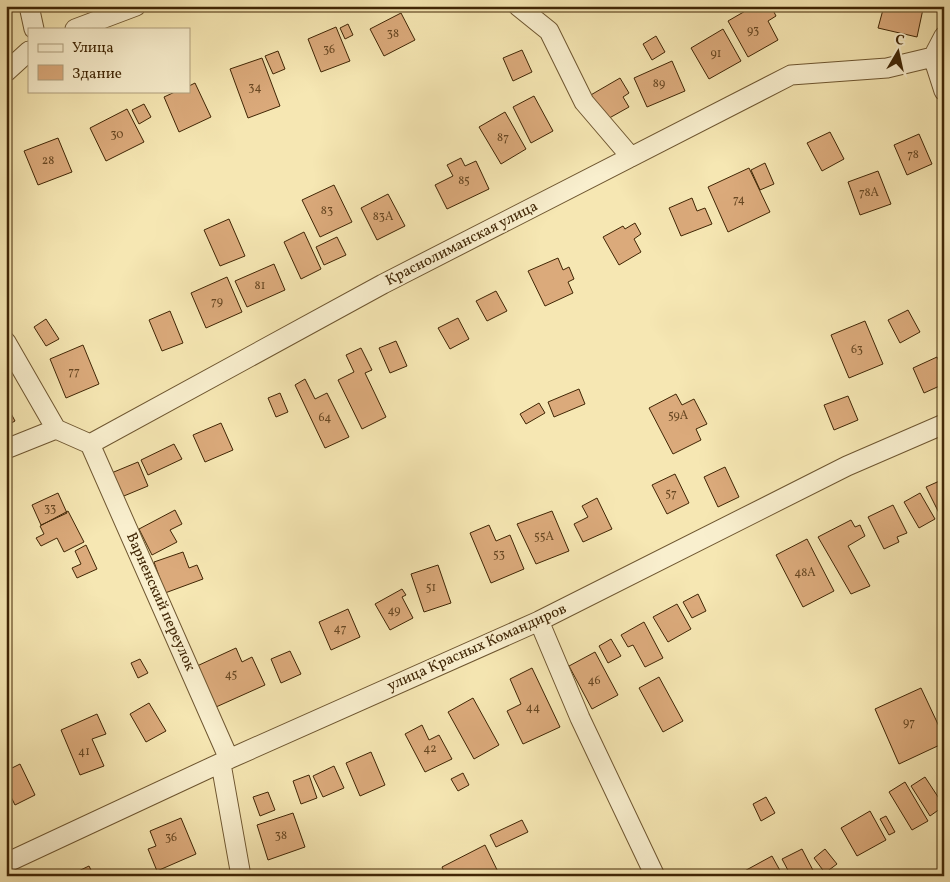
<svg xmlns="http://www.w3.org/2000/svg" width="950" height="882" font-family="Vollkorn,serif">
  <style>
    .building { fill: #dbaa7b; stroke: #402605 }
    .lines { fill: none; stroke-linecap: round; stroke-linejoin: round }
    .street-casing { stroke: #6e5630; stroke-width: 21 }
    .street { stroke: #f9efce; stroke-width: 19 }
    .labels { text-anchor: middle; dominant-baseline: central; stroke-width: 4; stroke-linejoin: round; paint-order: stroke }
    .number-label { font-size: 12px; fill: #674722 }
    .street-label { font-size: 15px; fill: #402605; stroke: #f9efce }
  </style>
  <rect width="100%" height="100%" fill="#f6e7b3"/>
  <filter id="stains"><feTurbulence type="fractalNoise" baseFrequency=".004" numOctaves="4"/><feColorMatrix values="0 0 0 0 .2 0 0 0 0 .09 0 0 0 0 .02 0 0 0 .5 -.17"/></filter>
  <radialGradient id="worn" r=".72"><stop offset=".6" stop-color="#630" stop-opacity="0"/><stop offset="1" stop-color="#630" stop-opacity=".3"/></radialGradient>
  <!-- building -->
  <path class="building" d="M754,6H771L776,16L768,21L778,40L748,57L728,21Z
    M884,6H914L923,9L917,37L878,28Z
    M401,13L415,40L384,56L370,29Z
    M348,24L353,35L345,39L340,28Z
    M336,27L350,61L321,72L308,39Z
    M723,29L741,61L709,79L691,48Z
    M656,36L665,52L652,60L643,44Z
    M522,50L532,72L513,81L503,58Z
    M278,51L285,69L273,74L265,56Z
    M262,58L280,106L248,118L230,69Z
    M672,61L685,91L647,107L634,78Z
    M620,78L629,93L623,97L629,107L604,121L589,96Z
    M195,83L211,117L179,132L164,97L177,91H189V86Z
    M534,96L553,131L531,143L513,107Z
    M144,104L151,117L139,124L132,110Z
    M127,109L144,142L106,161L90,128Z
    M505,112L526,149L501,164L479,127Z
    M830,132L844,159L822,171L807,143Z
    M919,134L932,164L907,175L894,145Z
    M58,138L72,172L38,185L24,151Z
    M461,158L465,166L476,161L489,189L447,209L435,185L453,176L447,165Z
    M765,163L774,184L760,190L751,170Z
    M749,168L770,212L728,232L708,187Z
    M878,171L891,204L860,215L848,182Z
    M334,185L352,222L320,237L302,200Z
    M388,194L405,226L377,240L361,208Z
    M692,198L697,211L705,208L712,224L681,236L669,208Z
    M229,219L245,256L220,266L204,230Z
    M635,223L641,234L634,239L641,252L619,265L603,237L623,226L625,229Z
    M304,232L321,269L301,279L284,242Z
    M337,237L346,255L324,265L316,247Z
    M558,258L563,270L569,267L574,279L568,282L573,293L545,306L528,271Z
    M274,264L285,290L247,307L235,281Z
    M227,277L242,312L206,328L191,293Z
    M496,291L507,311L487,321L476,301Z
    M908,310L920,332L900,343L888,320Z
    M170,311L183,343L162,351L149,320Z
    M458,318L469,339L450,349L438,328Z
    M46,319L59,339L46,346L34,327Z
    M865,321L883,364L849,378L831,335Z
    M396,341L407,366L390,373L379,348Z
    M83,345L99,384L66,398L50,359Z
    M361,348L372,370L365,373L386,417L362,429L338,380L354,372L346,355Z
    M937,357L944,372V384L924,393L913,368Z
    M305,379L315,399L327,393L349,437L325,448L295,385Z
    M579,389L585,404L554,417L548,402Z
    M280,393L288,412L276,417L268,398Z
    M676,394L682,405L694,399L707,424L696,429L701,440L673,454L649,408Z
    M848,396L858,420L834,430L824,405Z
    M539,403L545,413L526,424L520,414Z
    M6,404L15,421L6,426Z
    M221,423L233,450L205,462L193,435Z
    M174,444L182,459L148,475L141,460Z
    M138,462L148,486L119,498L109,474Z
    M725,467L739,497L718,507L704,477Z
    M675,474L689,503L667,514L652,485Z
    M944,479V511L939,513L926,487Z
    M58,493L67,513L41,525L32,505Z
    M920,493L935,519L919,528L904,502Z
    M597,498L612,529L583,542L574,524L588,517L582,506Z
    M893,505L907,533L897,537L899,542L884,549L868,517Z
    M175,510L182,524L170,530L177,542L152,555L139,529Z
    M68,511L84,542L64,552L57,538L41,546L36,538L44,534L40,526Z
    M552,511L569,551L536,564L517,524Z
    M851,520L855,527L860,525L865,536L848,546L870,586L851,594L818,537Z
    M489,525L496,541L510,535L524,569L491,583L470,533Z
    M807,539L834,591L803,607L776,555Z
    M86,545L97,569L77,578L72,568L81,564L75,551Z
    M183,552L189,568L197,565L203,579L165,593L154,562Z
    M438,565L451,603L424,612L411,574Z
    M402,589L406,595L402,597L413,618L390,630L375,604Z
    M698,594L706,611L692,618L683,602Z
    M677,604L691,629L668,642L653,617Z
    M348,609L360,637L331,650L319,622Z
    M644,622L663,658L645,667L633,645L628,647L621,635Z
    M611,639L621,656L608,663L599,646Z
    M236,648L242,662L252,657L265,685L216,707L197,666Z
    M290,651L301,674L281,683L271,659Z
    M595,652L618,695L592,709L569,666Z
    M140,659L148,673L138,678L131,663Z
    M532,668L560,727L523,744L507,711L521,704L510,679Z
    M659,677L683,721L663,732L639,688Z
    M921,688L944,737V743L899,764L875,709Z
    M473,698L499,745L474,759L448,712Z
    M149,703L166,731L146,742L130,714Z
    M97,714L106,734L92,739L104,766L80,775L61,730Z
    M422,725L429,740L439,735L452,759L425,772L405,734Z
    M371,752L385,785L360,796L346,763Z
    M20,764L35,795L15,805L6,787V771Z
    M334,766L344,788L323,797L313,776Z
    M463,773L469,785L458,791L451,779Z
    M309,775L317,798L301,804L293,781Z
    M925,777L944,806L930,816L911,786Z
    M905,782L928,821L912,830L889,792Z
    M268,792L275,810L260,816L253,797Z
    M766,797L775,813L761,821L753,804Z
    M870,811L886,840L857,856L841,828Z
    M293,813L305,847L268,860L257,825Z
    M886,816L895,832L889,835L880,819Z
    M181,818L196,854L157,871L148,849L156,846L150,831Z
    M522,820L528,832L496,847L490,835Z
    M485,845L500,876H446L442,867Z
    M802,849L816,876H791L782,859Z
    M825,849L837,864L825,873L814,858Z
    M772,856L783,876H740L739,874Z
    M89,866L94,876H68Z"/>
  <g class="lines">
    <defs>
      <path id="street" d="M29,6L34,29
        M518,6L549,31L584,102L631,157
        M75,29L136,6
        M933,57L944,91
        M933,57L944,36
        M6,72L29,51
        M6,342L56,429
        M90,444L229,759
        M6,449L56,429L90,444L383,284L791,75L887,68L933,57
        M539,621L580,718L655,876
        M221,764L241,876
        M6,863L229,759L539,621L847,466L944,424"/>
    </defs>
    <!-- street casing -->
    <use href="#street" class="street-casing"/>
    <!-- street -->
    <use href="#street" class="street"/>
  </g>
  <g class="labels">
    <!-- number labels -->
    <g class="number-label">
      <text x="753" y="31">93</text>
      <text x="393" y="34">38</text>
      <text x="329" y="50">36</text>
      <text x="716" y="54">91</text>
      <text x="659" y="84">89</text>
      <text x="255" y="88">34</text>
      <text x="117" y="135">30</text>
      <text x="503" y="138">87</text>
      <text x="913" y="155">78</text>
      <text x="48" y="161">28</text>
      <text x="464" y="181">85</text>
      <text x="869" y="193">78А</text>
      <text x="739" y="200">74</text>
      <text x="327" y="211">83</text>
      <text x="383" y="217">83А</text>
      <text x="260" y="286">81</text>
      <text x="217" y="302">79</text>
      <text x="857" y="350">63</text>
      <text x="74" y="372">77</text>
      <text x="678" y="416">59А</text>
      <text x="325" y="418">64</text>
      <text x="671" y="494">57</text>
      <text x="50" y="509">33</text>
      <text x="544" y="537">55А</text>
      <text x="499" y="555">53</text>
      <text x="805" y="573">48А</text>
      <text x="431" y="588">51</text>
      <text x="394" y="611">49</text>
      <text x="340" y="629">47</text>
      <text x="231" y="675">45</text>
      <text x="594" y="681">46</text>
      <text x="533" y="708">44</text>
      <text x="909" y="723">97</text>
      <text x="430" y="749">42</text>
      <text x="84" y="752">41</text>
      <text x="281" y="836">38</text>
      <text x="171" y="838">36</text>
    </g>
    <!-- street labels -->
    <g class="street-label">
      <text transform="translate(462 244) rotate(-27)">Краснолиманская улица</text>
      <text transform="translate(160 602) rotate(66)">Варненский переулок</text>
      <text transform="translate(477 648) rotate(-24)">улица Красных Командиров</text>
    </g>
  </g>
  <!-- margin -->
  <rect width="950" height="882" fill="none" stroke="#f6e7b3" stroke-width="25"/>
  <rect x="8" y="8" width="935" height="867" fill="none" stroke="#402605" stroke-width="2.5"/>
  <rect x="12" y="12" width="925" height="857" fill="none" stroke="#402605"/>
  <!-- legend -->
  <rect x="28" y="28" width="162" height="65" fill="#f9efce" stroke="#af9f7e"/>
  <rect x="38" y="44" width="25" height="8" fill="#f9efce" stroke="#af9f7e"/>
  <text x="72" y="52" font-size="15" fill="#402605">Улица</text>
  <rect x="38" y="65" width="25" height="15" fill="#dbaa7b" stroke="#af9f7e"/>
  <text x="72" y="78" font-size="15" fill="#402605">Здание</text>
  <!-- north arrow -->
  <g transform="translate(898 52) rotate(9)" stroke="#f9efce" stroke-width="4" paint-order="stroke">
  <path d="M0-4L9 19L0 12L-9 19Z" fill="#402605"/>
  <text y="-8" font-size="14" font-weight="bold" text-anchor="middle" fill="#402605">С</text>
  </g>
  <rect width="100%" height="100%" filter="url(#stains)"/>
  <rect width="100%" height="100%" fill="url(#worn)"/>
</svg>
